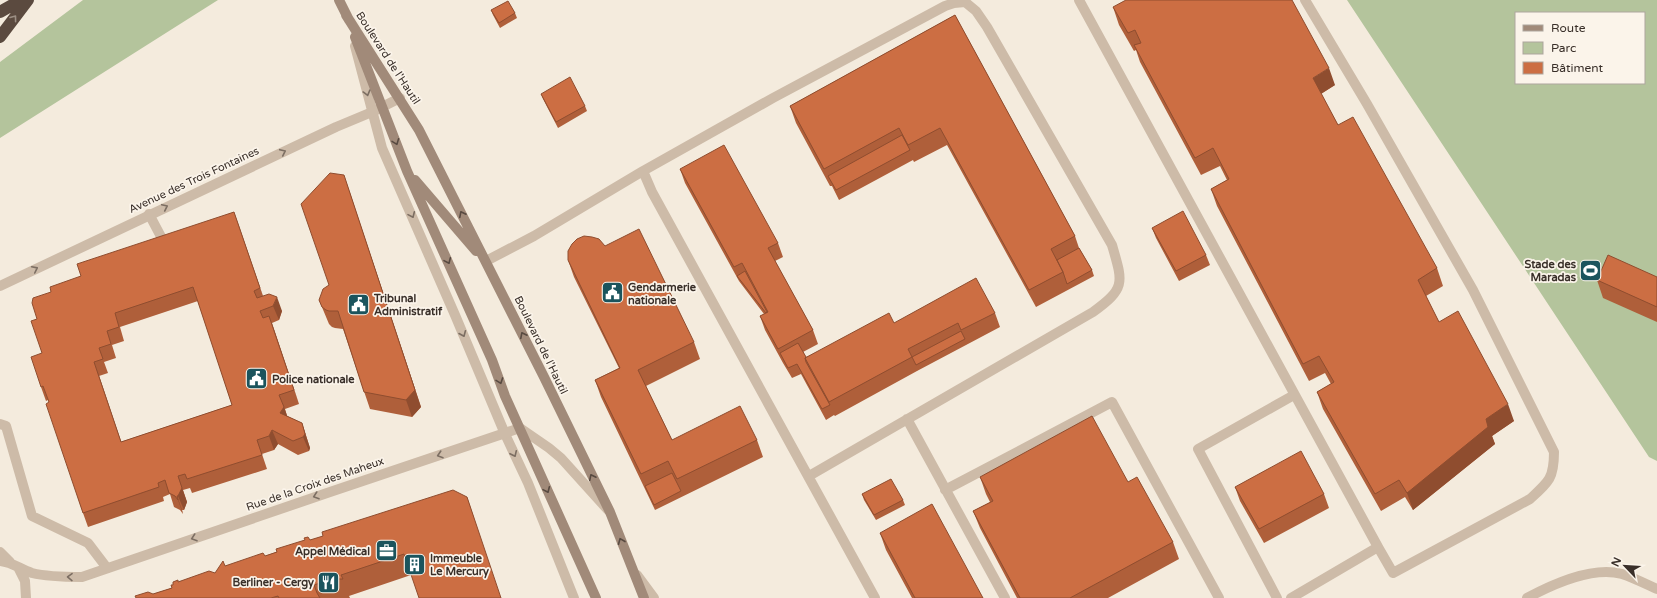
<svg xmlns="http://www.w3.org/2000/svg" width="1657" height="598" font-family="'Varela Round',sans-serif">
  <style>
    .green { fill: #b4c49c; fill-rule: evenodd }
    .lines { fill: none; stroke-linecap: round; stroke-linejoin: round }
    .service { stroke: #cdbba8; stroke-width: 10 }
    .minor { stroke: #cdbba8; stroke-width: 10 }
    .secondary { stroke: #a18a79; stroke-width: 10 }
    .motorway { stroke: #5b4a3f; stroke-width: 12 }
    .wall { fill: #af5f3a; fill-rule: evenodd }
    .shaded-wall { fill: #8f4d2f }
    .building { fill: #cc6e43; stroke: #8f4d2f; fill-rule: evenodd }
    .oneway { stroke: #9b8e83 }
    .oneway2 { stroke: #7c6e62 }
    .oneway3 { stroke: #584a41 }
    .labels { text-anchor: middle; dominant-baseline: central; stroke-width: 3.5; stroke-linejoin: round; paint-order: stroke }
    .street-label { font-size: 11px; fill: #392f29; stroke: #fbf4ea }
    .poi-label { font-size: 11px; font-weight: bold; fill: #392f29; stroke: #fbf4ea; text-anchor: start }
  </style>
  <rect width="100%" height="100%" fill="#f4ebdd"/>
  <!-- green -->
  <path class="green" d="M83,0H218L0,138V62Z
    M1347,0H1657V461L1649,457ZM1516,13H1644V83H1516Z"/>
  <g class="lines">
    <!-- service -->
    <path class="service" d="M1079,0L1378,547L1291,598
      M1305,0L1367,104L1473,290L1554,452C1554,478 1549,482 1530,499L1393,573L1378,547
      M355,46L382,148L455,315L505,434L528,483L574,598
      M643,171L652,192L875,598
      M149,214L167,248
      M486,261L534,236L643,171L773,98L945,6L954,3L965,2L976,11L987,27L1112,245C1123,283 1126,288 1093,312L809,476
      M907,419L1005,598
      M0,424L6,426L32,516L88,543L107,568
      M945,490L1112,402L1219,598
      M637,575L654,598
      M1277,598L1198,449L1294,395"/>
    <!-- minor -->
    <path class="minor" d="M0,286L336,127L372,112L400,98
      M0,552L10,562
      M0,561C12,562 20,569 32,573C48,577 66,577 82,577L330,492L520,428L549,448L561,458L608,510
      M18,567L25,581L26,598
      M1527,598C1553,584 1593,566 1622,574C1634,578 1646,584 1657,589"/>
    <!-- secondary -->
    <path class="secondary" d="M339,0L349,20
      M346,15L419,130L544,377L610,512L644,598
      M355,37L407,171L492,360L505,396L596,598
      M415,180L476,251"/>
    <!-- motorway -->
    <path class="motorway" d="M0,12L21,0
      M0,37L28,0"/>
  </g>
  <!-- wall -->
  <path class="wall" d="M1113,7L1335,85L1321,94L1338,125L1437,268L1443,286L1426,296L1439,322L1514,421L1492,436L1495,444L1413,510L1405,497L1381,511L1323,409L1317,392L1331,384L1325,373L1309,381L1217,206L1211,189L1227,180L1220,166L1201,175L1140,62L1136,50L1134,51L1119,25Z
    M491,10L515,13L517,18L500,28L493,15Z
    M955,15L1075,236L1079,248L1092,270L1094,276L1036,307L947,145L914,162L913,160L839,200L832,186H830L796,123L790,106Z
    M541,94L585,106L587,111L558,128L543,99Z
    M680,169L778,243L783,257L775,261L813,330L818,344L803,352L806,357L894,323L995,313L1000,327L917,371L835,416L834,415L826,420L801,374L792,378L783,363L765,330L760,316L764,314L739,281L685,183Z
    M350,193L421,407L412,417L370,409L343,329L335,328L332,327L329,324L319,300L329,285Z
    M234,212L263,296L282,311L279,320L272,323L299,404L285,409L287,416L302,423L310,448L309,451L298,455L278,444L274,450L262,454L267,469L192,493L190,488L183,490L187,502L184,510H182L183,514L180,510L174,507L170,494L163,497L164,501L88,527L83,513L48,400L46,401L41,387L42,353L37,319L51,292L81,276ZM198,301L232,405L121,442L99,376L108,373L104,362L116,358L112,345L124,341L120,327Z
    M1152,228L1206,255L1210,265L1179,281L1156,238Z
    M568,260L694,342L700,359L646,386L672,440H757L763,457L655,510L601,397L595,380L619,368L574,277Z
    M1657,277V322L1603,298L1597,280Z
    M980,477L1128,482L1173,542L1179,559L1108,598H1017L980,528L973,511L990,502L986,494Z
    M1235,487L1324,494L1329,508L1264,543L1240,501Z
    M862,494L903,500L905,505L876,520L864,500Z
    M467,497L474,518L411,575L349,596L350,598H136L153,594L172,588L178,582L215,573L225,566L265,556L310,540Z
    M880,533L983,598H912L886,550Z"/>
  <!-- shaded-wall -->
  <path class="shaded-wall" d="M1329,68L1335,85L1319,95L1313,78Z
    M344,175L421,407L412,417L406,400Z
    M234,212L239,226L265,302L260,288Z
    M277,297L282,311L279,320L273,306Z
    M269,316L274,330L299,404L294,390Z
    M94,362L99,376L126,456L121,442Z
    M1508,404L1514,421L1492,436L1495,444L1413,510L1407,493L1486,419Z
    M284,407L289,421L280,413Z
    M302,423L310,448L309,451L303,437Z
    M272,430L278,444L274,450L269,436Z
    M178,476L187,502L184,510L178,496Z
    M177,496L182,510L183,514L178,500Z"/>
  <!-- building -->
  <path class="building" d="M1126,0H1292L1329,68L1313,78L1338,125L1353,117L1437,268L1418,280L1439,322L1458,311L1508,404L1486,419L1488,427L1407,493L1399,480L1375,494L1317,392L1334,382L1319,356L1303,364L1211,189L1229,179L1213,148L1195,158L1134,45L1141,43L1135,30L1128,33L1113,7Z
    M508,1L515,13L499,23L491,10Z
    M955,15L1075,236L1051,249L1063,272L1029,290L940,128L908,145L899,128L824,169L790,106Z
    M570,77L585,106L556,122L541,94Z
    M902,135L910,150L836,190L828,176Z
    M724,145L778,243L768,248L813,330L778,349L760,316L768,312L742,263L734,267L680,169Z
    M330,173L344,175L415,390L406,400L364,392L338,311H329L326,310L322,307L319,300L323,289L329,285L301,204Z
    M1183,211L1206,255L1176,271L1152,228Z
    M234,212L260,288L254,291L257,298L269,294L277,297L273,306L260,311L263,318L269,316L294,390L279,395L284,407L280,413L302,423L305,434L303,437L293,441L272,430L269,436L257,440L262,455L187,479L185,474L178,476L182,488L178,496H177L178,500L175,496L169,493L165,480L158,483L159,487L83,513L46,404L49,402L43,386L41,387L31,357L42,353L31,321L37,319L32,303L33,298L51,292L50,287L81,276L77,264ZM193,287L232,405L121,442L94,362L103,359L99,348L111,344L107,331L119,327L115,313Z
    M639,229L694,342L638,370L672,440L740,406L757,440L677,479L668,461L641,474L595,380L620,368L568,260V251L572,244L577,239L584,236L592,237L599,239L605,246Z
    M1079,248L1092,270L1067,284L1063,272L1057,260Z
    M1608,255L1657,277V307L1597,280Z
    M745,271L767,312L766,313L737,276Z
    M976,278L995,313L961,330L958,323L908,349L912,357L829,402L805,358L889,313L894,323Z
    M961,331L965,339L916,365L912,357Z
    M798,343L806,357L805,358L806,362L830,405L822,409L797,364L788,368L780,353Z
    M1092,416L1128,482L1137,477L1173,542L1070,598H1020L973,511L993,501L980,477Z
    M1301,451L1324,494L1259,529L1235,487Z
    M672,473L681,491L654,505L645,486Z
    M891,479L903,500L874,515L862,494Z
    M453,490L467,497L501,598H419L404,554L341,575L343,579H339L338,577L324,582L325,584L320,586V583L314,585L317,593L320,598H279L278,596L271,598H136L135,596L148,592L153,594L172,588L171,585H173V582L178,580V582L209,571L215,573L223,561L225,566L263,553L265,556L277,552L276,549L305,540L304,538L308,537L310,540L323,536L322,532Z
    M932,504L983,598H915L880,533Z"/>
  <!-- one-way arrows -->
  <defs><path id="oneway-chevron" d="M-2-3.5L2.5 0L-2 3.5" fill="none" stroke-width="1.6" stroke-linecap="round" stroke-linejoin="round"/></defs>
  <use class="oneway" href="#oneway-chevron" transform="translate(14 18) rotate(-53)"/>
  <g class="oneway2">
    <use href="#oneway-chevron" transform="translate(367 93) rotate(75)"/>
    <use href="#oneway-chevron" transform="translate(283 152) rotate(-25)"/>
    <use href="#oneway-chevron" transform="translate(165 207) rotate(-25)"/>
    <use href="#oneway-chevron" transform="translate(412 215) rotate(66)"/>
    <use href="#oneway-chevron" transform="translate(35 269) rotate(-26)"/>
    <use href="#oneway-chevron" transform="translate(463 334) rotate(67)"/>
    <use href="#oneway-chevron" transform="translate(514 454) rotate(65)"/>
    <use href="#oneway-chevron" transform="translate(440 455) rotate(162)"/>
    <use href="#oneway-chevron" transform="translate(316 496) rotate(161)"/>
    <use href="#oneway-chevron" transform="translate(194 538) rotate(161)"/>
    <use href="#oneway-chevron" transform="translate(70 577) rotate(-179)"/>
  </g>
  <g class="oneway3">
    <use href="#oneway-chevron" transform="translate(396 142) rotate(69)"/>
    <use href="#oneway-chevron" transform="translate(462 214) rotate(-117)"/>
    <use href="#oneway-chevron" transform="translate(448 261) rotate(66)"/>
    <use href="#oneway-chevron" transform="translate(523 335) rotate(-117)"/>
    <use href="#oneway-chevron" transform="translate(500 381) rotate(70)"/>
    <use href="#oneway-chevron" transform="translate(592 477) rotate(-116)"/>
    <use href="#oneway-chevron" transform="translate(547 490) rotate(66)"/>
    <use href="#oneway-chevron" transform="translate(621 541) rotate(-112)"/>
  </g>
  <!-- icons -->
  <defs>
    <symbol id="stadium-square" viewBox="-11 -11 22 22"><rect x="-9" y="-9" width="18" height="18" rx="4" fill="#1b545d" stroke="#fbf4ea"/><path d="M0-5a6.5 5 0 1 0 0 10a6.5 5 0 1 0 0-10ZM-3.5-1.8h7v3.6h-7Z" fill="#fff"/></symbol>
    <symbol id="civic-square" viewBox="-11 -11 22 22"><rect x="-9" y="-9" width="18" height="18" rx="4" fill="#1b545d" stroke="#fbf4ea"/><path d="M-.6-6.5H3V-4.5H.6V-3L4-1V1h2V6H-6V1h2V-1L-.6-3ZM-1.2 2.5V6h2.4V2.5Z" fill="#fff"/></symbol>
    <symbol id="office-square" viewBox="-11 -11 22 22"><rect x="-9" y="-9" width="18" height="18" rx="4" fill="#1b545d" stroke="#fbf4ea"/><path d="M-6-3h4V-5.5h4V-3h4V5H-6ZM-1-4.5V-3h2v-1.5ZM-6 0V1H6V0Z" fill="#fff"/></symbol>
    <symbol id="building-square" viewBox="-11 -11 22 22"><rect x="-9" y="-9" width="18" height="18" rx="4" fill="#1b545d" stroke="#fbf4ea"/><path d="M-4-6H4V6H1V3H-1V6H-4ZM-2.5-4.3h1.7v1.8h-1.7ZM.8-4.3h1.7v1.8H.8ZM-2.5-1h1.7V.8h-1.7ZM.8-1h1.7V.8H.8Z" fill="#fff"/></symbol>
    <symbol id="restaurant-square" viewBox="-11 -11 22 22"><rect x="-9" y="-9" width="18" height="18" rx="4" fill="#1b545d" stroke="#fbf4ea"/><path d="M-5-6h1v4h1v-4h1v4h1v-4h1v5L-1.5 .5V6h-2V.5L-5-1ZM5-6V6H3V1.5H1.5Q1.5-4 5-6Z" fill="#fff"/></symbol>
  </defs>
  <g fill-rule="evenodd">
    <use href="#stadium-square" x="1578" y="258" width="25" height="25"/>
    <use href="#civic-square" x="600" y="280" width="25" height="25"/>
    <use href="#civic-square" x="346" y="292" width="25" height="25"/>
    <use href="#civic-square" x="244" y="366" width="25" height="25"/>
    <use href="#office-square" x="374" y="538" width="25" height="25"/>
    <use href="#building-square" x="402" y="552" width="25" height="25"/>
    <use href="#restaurant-square" x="316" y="570" width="25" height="25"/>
  </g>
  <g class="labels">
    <!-- street labels -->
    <g class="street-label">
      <text transform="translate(388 58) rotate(57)">Boulevard de l'Hautil</text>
      <text transform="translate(194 180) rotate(-25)">Avenue des Trois Fontaines</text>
      <text transform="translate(541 345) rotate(64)">Boulevard de l'Hautil</text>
      <text transform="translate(315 484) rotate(-19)">Rue de la Croix des Maheux</text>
    </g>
    <!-- poi labels -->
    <g class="poi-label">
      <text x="1576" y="264" text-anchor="end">Stade des<tspan x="1576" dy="13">Maradas</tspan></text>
      <text x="628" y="287">Gendarmerie<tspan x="628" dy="13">nationale</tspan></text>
      <text x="374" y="298">Tribunal<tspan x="374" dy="13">Administratif</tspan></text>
      <text x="272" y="379">Police nationale</text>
      <text x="370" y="551" text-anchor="end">Appel Médical</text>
      <text x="430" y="558">Immeuble<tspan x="430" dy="13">Le Mercury</tspan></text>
      <text x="314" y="582" text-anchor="end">Berliner - Cergy</text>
    </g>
  </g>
  <!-- legend -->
  <rect x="1515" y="12" width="130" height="72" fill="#fbf4ea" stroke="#ada59d"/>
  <rect x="1523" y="25" width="20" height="6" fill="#a18a79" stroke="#ada59d"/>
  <text x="1551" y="32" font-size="12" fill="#392f29">Route</text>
  <rect x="1523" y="42" width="20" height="12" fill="#b4c49c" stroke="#ada59d"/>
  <text x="1551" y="52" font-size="12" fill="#392f29">Parc</text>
  <rect x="1523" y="62" width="20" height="12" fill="#cc6e43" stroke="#ada59d"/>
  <text x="1551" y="72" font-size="12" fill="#392f29">Bâtiment</text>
  <!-- north arrow -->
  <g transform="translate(1625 566) rotate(295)" stroke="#fbf4ea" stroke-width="3" paint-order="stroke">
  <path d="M0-3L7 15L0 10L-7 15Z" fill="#392f29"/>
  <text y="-6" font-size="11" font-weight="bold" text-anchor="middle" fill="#392f29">N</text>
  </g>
</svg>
